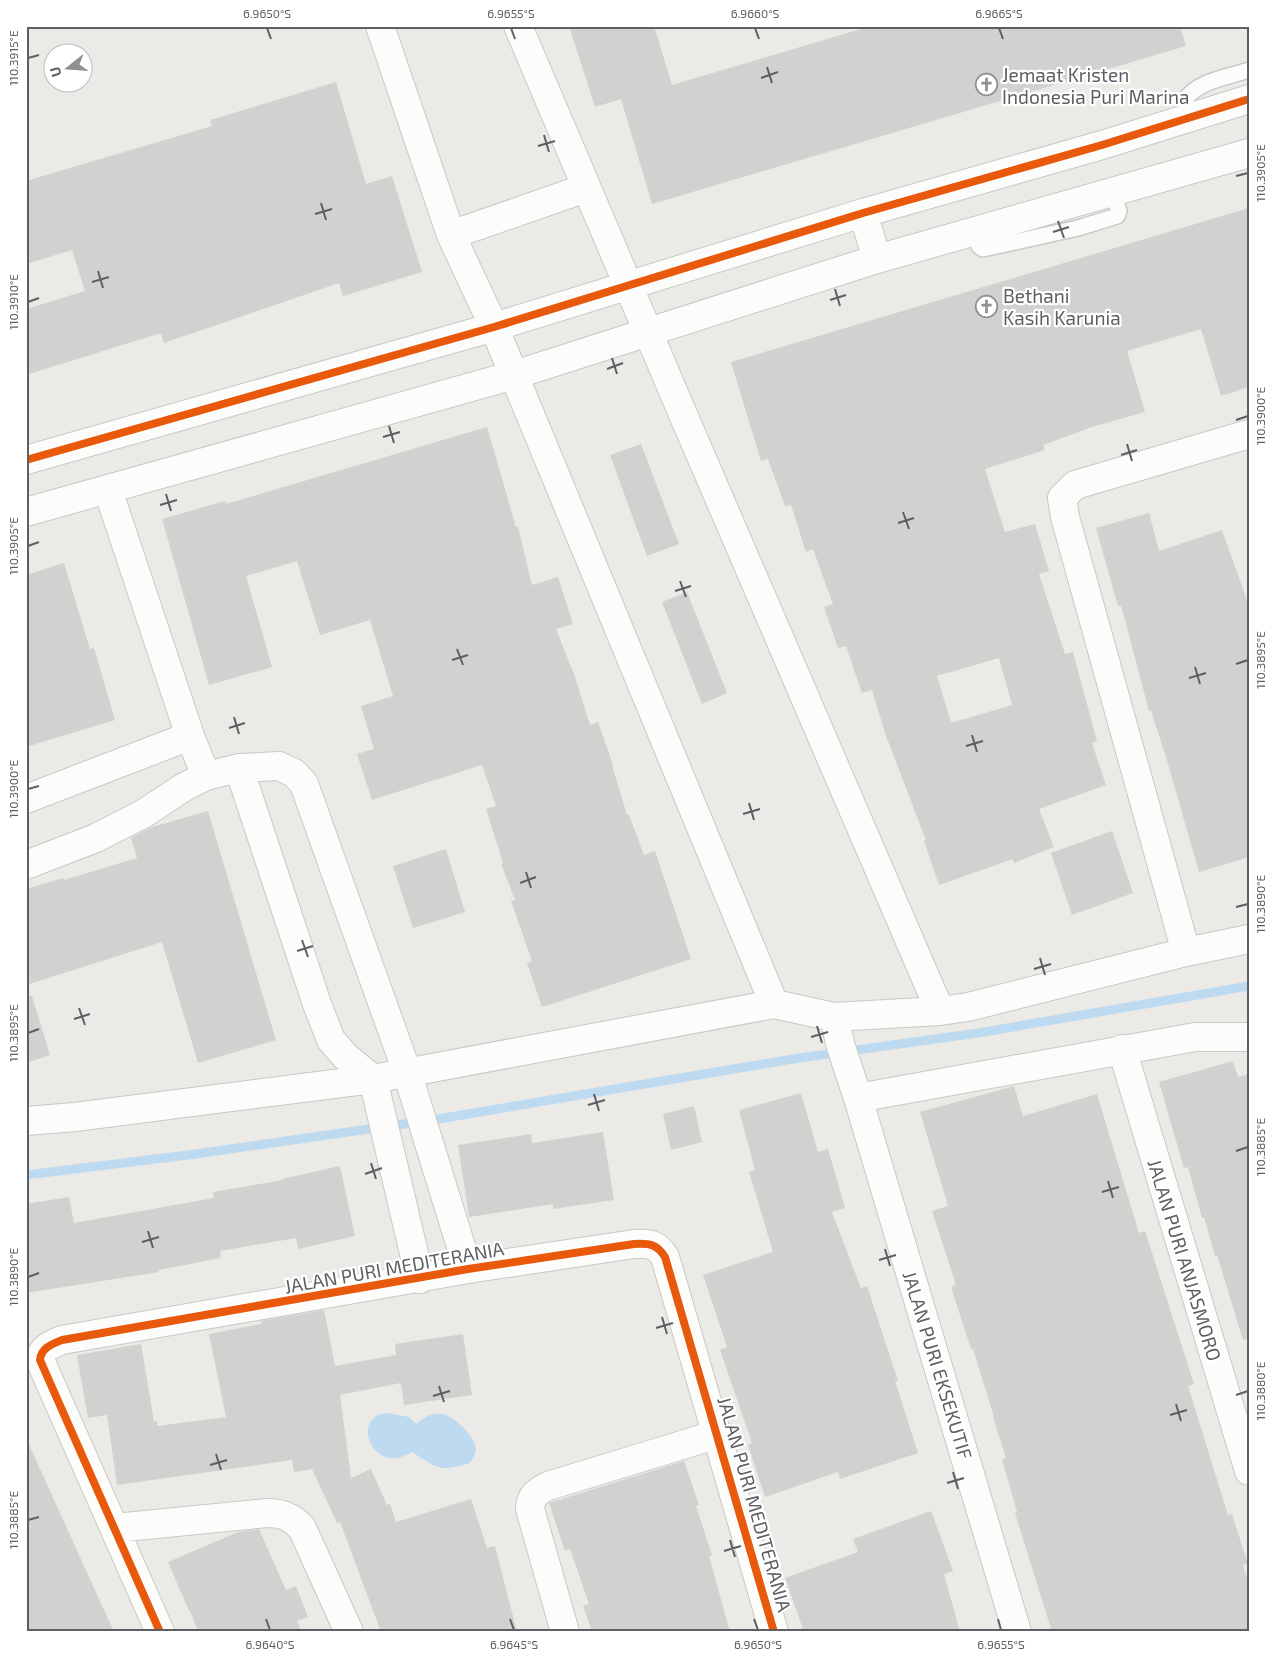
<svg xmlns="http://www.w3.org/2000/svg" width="1275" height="1658" font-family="'Exo 2',sans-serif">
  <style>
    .water { fill: #bedaf1 }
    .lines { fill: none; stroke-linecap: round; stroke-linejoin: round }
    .stream { stroke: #bedaf1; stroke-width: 9 }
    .building { fill: #d2d1cf; fill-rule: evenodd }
    .lane-casing { stroke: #c8c8c8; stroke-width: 18 }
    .street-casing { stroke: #c8c8c8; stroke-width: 30 }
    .secondary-casing { stroke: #c8c8c8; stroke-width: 30 }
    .lane { stroke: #fcfcfb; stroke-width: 15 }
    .street { stroke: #fcfcfb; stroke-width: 28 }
    .secondary { stroke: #fcfcfb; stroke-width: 28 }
    .cycleway-casing { stroke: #fff; stroke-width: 11 }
    .cycleway { stroke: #e8590c; stroke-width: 8 }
    .ticks { fill: none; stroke: #5c5f63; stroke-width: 2 }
    .labels { text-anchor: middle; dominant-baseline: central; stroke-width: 4.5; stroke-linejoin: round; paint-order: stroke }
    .poi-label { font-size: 19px; fill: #5c5f63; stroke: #fff; text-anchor: start }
    .street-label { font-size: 19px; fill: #5c5f63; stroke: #fff }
    .neatline { fill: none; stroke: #5c5f63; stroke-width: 2 }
    .ticks-label { font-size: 12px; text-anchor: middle; fill: #5c5f63 }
  </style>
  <rect width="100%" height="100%" fill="#ebeae6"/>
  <!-- water -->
  <path class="water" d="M388,1413L409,1417L416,1424C424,1418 430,1413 441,1414C452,1414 472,1434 475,1445C477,1451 474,1457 470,1463C440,1472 438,1469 412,1452C408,1454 402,1457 397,1458C370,1463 352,1416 388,1413Z"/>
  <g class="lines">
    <!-- stream -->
    <path class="stream" d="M26,1175L196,1154L438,1119L799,1058L978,1033L1249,986"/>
  </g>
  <!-- building -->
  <path class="building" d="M569,26H654L672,85L871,26H1180L1186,46L652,204L621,99L595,107Z
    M336,82L366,184L392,176L422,272L343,296L339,283L164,343L161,333L26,375V309L85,291L72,250L26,264V181L212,126L210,120Z
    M1249,208V387L1221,396L1201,329L1127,351L1145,412L1092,427L1043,445L1045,450L985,469L1005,532L1035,524L1049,571L1039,574L1065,654L1073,652L1097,741L1092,743L1106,785L1039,809L1054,847L1014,863L1013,859L939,885L924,841L926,840L886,736L872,690L862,693L846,646L838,648L824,607L833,604L813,549L806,552L791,505L785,506L768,459L761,461L731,362ZM999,658L1012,705L951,723L937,676Z
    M487,427L516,527H518L532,585L558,577L573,624L556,629L575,677L590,725L598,722L613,765H612L627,815H629L644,855L655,851L691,959L542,1007L527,963L532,961L511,901L515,900L501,864L503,863L486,809L496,806L482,765L372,800L357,754L374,749L361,706L393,696L370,620L320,635L297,561L246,576L272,667L209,685L162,519L225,501L226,504Z
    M641,444L679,544L647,556L610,455Z
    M1149,513L1159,551L1222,530L1249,606V857L1199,872L1166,757L1151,711H1149L1121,605L1118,606L1096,528Z
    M64,563L90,649L94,648L115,720L26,747V575Z
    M687,592L727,693L702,704L662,602Z
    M208,811L276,1040L198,1063L162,942L26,985V889L63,878L64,880L137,858L131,838L149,828Z
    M1112,831L1133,893L1072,915L1051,853Z
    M446,849L465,912L413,928L393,866Z
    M26,996H32L50,1055L26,1063Z
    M1233,1061L1238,1077L1249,1074V1339L1243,1340L1217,1255L1215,1256L1204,1217L1202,1218L1188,1167L1184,1168L1159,1082Z
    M1014,1086L1023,1116L1097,1094L1139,1233L1145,1231L1194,1384L1188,1386L1228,1515L1232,1514L1248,1564L1243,1565L1249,1585V1632H1052L1015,1513L1017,1512L1002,1459L1006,1458L993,1417H994L973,1349H971L951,1287L956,1285L932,1211L948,1206L920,1112Z
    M801,1093L818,1152L828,1149L845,1208L832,1212L861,1288L867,1286L898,1381H895L918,1453L840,1479L838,1472L765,1497L748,1445L752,1443L720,1350L727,1347L703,1275L773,1252L749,1172L755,1170L739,1110Z
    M694,1106L702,1142L671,1150L663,1114Z
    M603,1132L614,1200L553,1209V1204L469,1217L458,1145L531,1134L532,1143Z
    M340,1166L355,1236L298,1249L296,1238L220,1251L221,1258L159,1270V1272L26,1293V1204L69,1197L74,1223L214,1198L213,1192L283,1180L282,1179Z
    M324,1310L335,1366L396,1355L395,1344L463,1334L472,1395L404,1405L401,1383L340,1395L351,1478L371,1469L387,1505L390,1504L396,1522L471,1499L487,1548L495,1546L517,1632H381L340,1522L337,1523L312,1469L294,1472L292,1460L117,1485L107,1415L88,1418L77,1355L141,1344L154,1422L157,1421V1426L226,1417L209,1334L261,1324V1321Z
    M26,1438L114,1632H26Z
    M684,1461L699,1505L696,1506L712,1555L709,1556L730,1632H592L583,1606L589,1604L570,1549L565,1551L549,1503Z
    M931,1511L953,1571L944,1574L960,1632H804L785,1578L858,1552L853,1539Z
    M259,1529L286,1590L296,1586L308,1617L297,1621L302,1632H198L190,1610L189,1611L168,1562L238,1532Z"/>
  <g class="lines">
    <defs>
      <path id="lane" d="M1189,118L1185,100C1197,81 1228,77 1249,70
        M974,230L979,246L983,249L1078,228L1117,216L1119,211L1112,191"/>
      <path id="street" d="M380,26L451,235L494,327L774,1004
        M518,26L679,405L940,1011
        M451,235L586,188
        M108,490L190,736L206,776
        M239,768L317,1004L331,1040L346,1057L373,1079L420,1279
        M26,799L190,736
        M26,865L96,838L143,814L184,787L206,776L239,768L279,766L294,773L304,784L407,1072L468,1269
        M1186,952L1065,517L1062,498L1075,485L1249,434
        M834,1017L841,1047L858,1098L1017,1632
        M1122,1049L1249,1471
        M858,1098L1195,1037H1249
        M26,1121L75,1117L373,1079L774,1004L834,1017L940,1011L968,1007L1186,952L1249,939
        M115,1528L267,1513C282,1513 292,1517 302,1528L349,1632
        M160,1632L40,1360C41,1348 52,1344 62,1340L468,1269L634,1244C649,1243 657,1244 665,1257L774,1632
        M565,1632L530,1509C530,1496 538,1491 548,1486L718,1434"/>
      <path id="secondary" d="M863,213L877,259
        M26,460L494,327L863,213L1102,145L1249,99
        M26,512L514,375L877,259L1249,153"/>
    </defs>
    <!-- lane casing -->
    <use href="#lane" class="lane-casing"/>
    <!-- street casing -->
    <use href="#street" class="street-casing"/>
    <!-- secondary casing -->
    <use href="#secondary" class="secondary-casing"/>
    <!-- lane -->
    <use href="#lane" class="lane"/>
    <!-- street -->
    <use href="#street" class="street"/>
    <!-- secondary -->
    <use href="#secondary" class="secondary"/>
    <defs>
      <path id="cycleway" d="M26,460L494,327L863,213L1102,145L1249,99
        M160,1632L40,1360C41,1348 52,1344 62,1340L468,1269L634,1244C649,1243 657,1244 665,1257L774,1632"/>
    </defs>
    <!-- cycleway casing -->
    <use href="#cycleway" class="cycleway-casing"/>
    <!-- cycleway -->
    <use href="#cycleway" class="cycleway"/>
  </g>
  <!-- ticks -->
  <path class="ticks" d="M267,28L271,39M511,28L515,39M755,28L759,39M999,28L1003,39M28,58L39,55M767,67L772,83M761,78L778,72M544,135L549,152M538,146L555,141M1236,176L1248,173M321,203L326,220M315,214L332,209M1058,221L1064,238M1053,232L1069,227M98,271L103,288M92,282L109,277M835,289L840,306M830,300L846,295M28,302L39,298M612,358L617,374M607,369L623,363M1236,420L1248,416M389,426L394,443M383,437L400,432M1127,444L1132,461M1121,455L1137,450M166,494L171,511M160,505L177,500M903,512L909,529M898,523L914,518M28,546L39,542M680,581L686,597M675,591L691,586M457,649L463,665M452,660L468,655M1236,664L1248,660M1195,667L1200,684M1189,678L1206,673M234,717L239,734M229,728L245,723M972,735L977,752M966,746L983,741M28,789L39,786M749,803L754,820M743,814L760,809M526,872L531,888M520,883L536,877M1236,907L1248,904M302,940L308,957M297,951L313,946M1040,958L1045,975M1034,969L1051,964M79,1008L85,1025M74,1019L90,1014M817,1026L822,1043M28,1033L39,1029M811,1037L828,1032M594,1094L599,1111M588,1105L605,1100M1236,1151L1248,1147M371,1163L376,1179M365,1174L382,1168M1108,1181L1113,1198M1102,1192L1119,1187M148,1231L153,1248M142,1242L159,1237M885,1249L890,1266M879,1260L896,1255M28,1277L39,1273M662,1317L667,1334M656,1328L673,1323M439,1386L444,1402M1236,1395L1248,1391M433,1396L450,1391M1176,1404L1181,1421M1170,1415L1187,1410M216,1454L221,1470M210,1465L227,1460M953,1472L958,1489M947,1483L964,1478M28,1520L39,1517M730,1540L735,1557M724,1551L741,1546M266,1619L270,1630M510,1619L514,1630M754,1619L758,1630M998,1619L1001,1630"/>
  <!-- icons -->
  <defs>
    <symbol id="church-ring" viewBox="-11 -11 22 22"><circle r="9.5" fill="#fff" stroke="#8e9091" stroke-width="1.5"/><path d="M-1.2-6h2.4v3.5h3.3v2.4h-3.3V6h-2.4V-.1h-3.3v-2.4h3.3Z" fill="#8e9091"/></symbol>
  </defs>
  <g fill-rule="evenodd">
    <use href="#church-ring" x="974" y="72" width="25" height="25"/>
    <use href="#church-ring" x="974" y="294" width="25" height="25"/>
  </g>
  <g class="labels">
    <!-- poi labels -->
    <g class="poi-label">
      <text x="1002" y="74">Jemaat Kristen<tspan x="1002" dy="22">Indonesia Puri Marina</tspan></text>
      <text x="1003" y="295">Bethani<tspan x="1003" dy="22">Kasih Karunia</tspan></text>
    </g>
    <!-- street labels -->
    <g class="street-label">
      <text transform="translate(1185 1260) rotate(73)">JALAN PURI ANJASMORO</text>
      <text transform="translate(394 1267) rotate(-10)">JALAN PURI MEDITERANIA</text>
      <text transform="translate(938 1365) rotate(73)">JALAN PURI EKSEKUTIF</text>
      <text transform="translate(755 1504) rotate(74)">JALAN PURI MEDITERANIA</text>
    </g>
  </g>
  <!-- border -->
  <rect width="1275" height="1658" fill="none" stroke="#ffffff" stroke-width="55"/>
  <!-- north arrow -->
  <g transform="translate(68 68) rotate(253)"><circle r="24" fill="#ffffff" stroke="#bebfc1"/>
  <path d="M0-4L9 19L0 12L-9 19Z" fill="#8e9091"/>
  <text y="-8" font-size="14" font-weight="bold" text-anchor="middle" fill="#5c5f63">U</text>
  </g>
  <rect x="28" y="28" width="1220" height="1602" class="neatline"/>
  <g class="ticks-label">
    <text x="267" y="18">6.9650°S</text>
    <text x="511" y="18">6.9655°S</text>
    <text x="755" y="18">6.9660°S</text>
    <text x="999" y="18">6.9665°S</text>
    <text transform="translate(14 58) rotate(-90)" y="4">110.3915°E</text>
    <text transform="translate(1261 173) rotate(-90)" y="4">110.3905°E</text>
    <text transform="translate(14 302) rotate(-90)" y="4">110.3910°E</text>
    <text transform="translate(1261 416) rotate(-90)" y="4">110.3900°E</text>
    <text transform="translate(14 546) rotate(-90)" y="4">110.3905°E</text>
    <text transform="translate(1261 660) rotate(-90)" y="4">110.3895°E</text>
    <text transform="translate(14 789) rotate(-90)" y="4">110.3900°E</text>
    <text transform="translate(1261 904) rotate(-90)" y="4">110.3890°E</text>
    <text transform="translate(14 1033) rotate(-90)" y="4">110.3895°E</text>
    <text transform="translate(1261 1147) rotate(-90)" y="4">110.3885°E</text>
    <text transform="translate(14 1277) rotate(-90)" y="4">110.3890°E</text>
    <text transform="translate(1261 1391) rotate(-90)" y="4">110.3880°E</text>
    <text transform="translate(14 1520) rotate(-90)" y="4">110.3885°E</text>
    <text x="270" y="1649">6.9640°S</text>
    <text x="514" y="1649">6.9645°S</text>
    <text x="758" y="1649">6.9650°S</text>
    <text x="1001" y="1649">6.9655°S</text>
  </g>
</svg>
